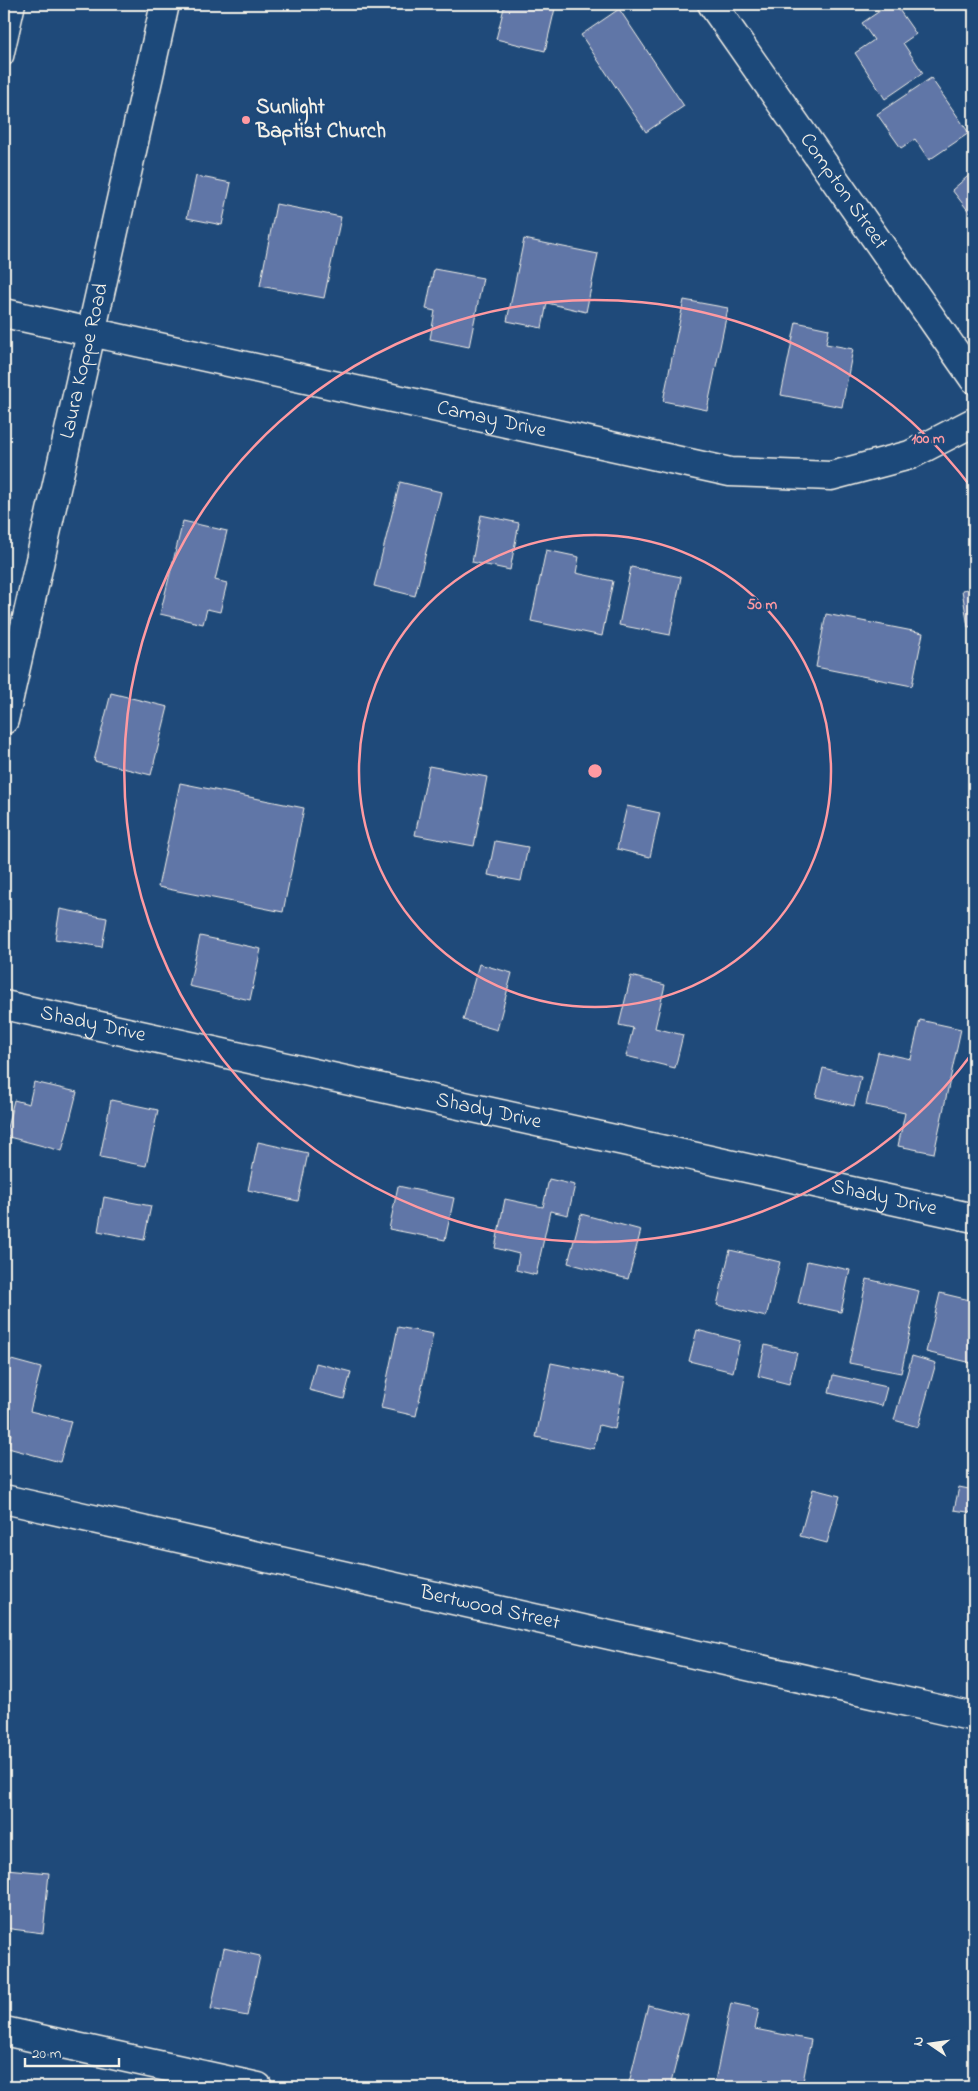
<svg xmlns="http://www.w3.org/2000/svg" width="978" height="2091" font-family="'Indie Flower',sans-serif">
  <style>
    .building { fill: #6176a7; stroke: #f4f1e8 }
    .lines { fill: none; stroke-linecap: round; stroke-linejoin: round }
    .lane-casing { stroke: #f4f1e8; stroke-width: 21 }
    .street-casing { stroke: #f4f1e8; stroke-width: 31 }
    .secondary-casing { stroke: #f4f1e8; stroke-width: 31 }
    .lane { stroke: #1f4a7a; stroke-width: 18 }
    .street { stroke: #1f4a7a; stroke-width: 28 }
    .secondary { stroke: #1f4a7a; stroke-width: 28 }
    .ring { fill: none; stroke: #ff9aa2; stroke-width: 2.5 }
    .poi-dot { fill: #ff9aa2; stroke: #1f4a7a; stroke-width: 2 }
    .labels { text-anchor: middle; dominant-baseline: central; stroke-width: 4.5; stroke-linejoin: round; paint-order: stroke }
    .poi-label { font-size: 21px; font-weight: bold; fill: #f4f1e8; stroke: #1f4a7a; text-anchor: start }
    .street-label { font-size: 21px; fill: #f4f1e8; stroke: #1f4a7a }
    .centre { fill: #ff9aa2; stroke: #1f4a7a; stroke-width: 2.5 }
    .ring-label { font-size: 15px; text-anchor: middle; font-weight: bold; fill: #ff9aa2; stroke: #1f4a7a; stroke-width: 4.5; stroke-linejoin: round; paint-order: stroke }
  </style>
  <rect width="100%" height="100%" fill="#1f4a7a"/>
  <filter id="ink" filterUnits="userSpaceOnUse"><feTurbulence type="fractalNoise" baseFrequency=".02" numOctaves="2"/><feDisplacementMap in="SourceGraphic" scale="10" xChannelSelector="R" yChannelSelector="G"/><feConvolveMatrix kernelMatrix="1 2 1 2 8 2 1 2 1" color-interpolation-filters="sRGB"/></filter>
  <g filter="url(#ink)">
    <!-- building -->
    <path class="building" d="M505,4H556L545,51L496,39Z
      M890,4H895L916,34L903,43L923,73L885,99L855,53L874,40L862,23Z
      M619,9L684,106L646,132L581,35Z
      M931,78L969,133L929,160L915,139L901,148L877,114Z
      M974,171V218L952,190Z
      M196,176L231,183L222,225L187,218Z
      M276,204L341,217L324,298L260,286Z
      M524,239L598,254L586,312L547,303L542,328L507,321Z
      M434,269L483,278L469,347L430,339L435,311L426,309Z
      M684,300L728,308L707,410L663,401Z
      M796,322L829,329L826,344L853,349L842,407L781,395Z
      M400,482L441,492L415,596L374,586Z
      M481,515L519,523L510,570L472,562Z
      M183,521L227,531L215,580L227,583L220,612L207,609L203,624L160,614Z
      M546,550L579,557L576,573L613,581L602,636L531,621Z
      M631,567L681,577L670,635L619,625Z
      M974,588V626L968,627L962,590Z
      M826,614L923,633L912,686L816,667Z
      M111,693L168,707L151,775L94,761Z
      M429,766L487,777L474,846L415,835Z
      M180,783L304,808L283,912L158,887Z
      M627,806L660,813L650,857L617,849Z
      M495,841L528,847L521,881L488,875Z
      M60,909L107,918L102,947L55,939Z
      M200,936L261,949L250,1000L189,986Z
      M479,964L512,973L497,1030L463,1020Z
      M631,976L665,985L655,1028L683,1035L675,1068L626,1056L633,1028L619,1025Z
      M920,1020L961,1029L934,1153L898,1146L905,1113L866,1105L878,1052L911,1059Z
      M823,1068L861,1077L854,1106L816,1097Z
      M34,1082L77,1092L62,1151L5,1136L14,1100L29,1104Z
      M111,1100L158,1110L146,1166L100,1157Z
      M258,1142L308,1153L298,1201L248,1190Z
      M549,1179L575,1185L568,1215L550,1211L536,1275L516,1270L519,1254L495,1248L505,1199L543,1207Z
      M398,1186L454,1198L445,1240L389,1229Z
      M104,1197L151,1206L144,1240L98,1231Z
      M581,1214L641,1230L628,1279L568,1263Z
      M730,1250L780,1262L766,1317L717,1305Z
      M807,1261L850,1270L841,1312L798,1303Z
      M867,1279L919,1291L901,1373L849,1363Z
      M940,1293L974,1301V1355L972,1363L926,1352Z
      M398,1327L433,1334L416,1416L381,1408Z
      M697,1330L740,1341L733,1372L689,1361Z
      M765,1345L797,1353L789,1384L758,1376Z
      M912,1356L936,1363L918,1427L894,1420Z
      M4,1358L41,1368L30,1411L71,1421L60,1462L8,1448L11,1434L4,1432Z
      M316,1363L351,1372L344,1399L309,1390Z
      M551,1363L625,1378L615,1429L599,1425L594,1449L536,1437Z
      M833,1375L887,1387L882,1406L829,1393Z
      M959,1487L974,1490V1513L954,1510Z
      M813,1489L840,1496L827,1543L800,1536Z
      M974,1539V1575L967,1574Z
      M6,1869L49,1873L43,1933L4,1928V1887Z
      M224,1948L260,1956L247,2016L211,2009Z
      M731,2003L759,2009L755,2029L811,2040L802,2087L714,2086Z
      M648,2005L688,2015L670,2087H628Z"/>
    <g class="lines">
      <defs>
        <path id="lane" d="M4,57L16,4"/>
        <g id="street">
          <path id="s1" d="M712,4L974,379"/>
          <path id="s2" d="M4,313L730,472L831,476L910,455L974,422"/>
          <path id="s3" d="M4,1005L974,1218"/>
          <path id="s4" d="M4,1499L974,1717"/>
          <path d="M4,2031L258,2087"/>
        </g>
        <g id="secondary">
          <path id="s5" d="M4,720L165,4"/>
        </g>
      </defs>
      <!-- lane casing -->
      <use href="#lane" class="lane-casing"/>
      <!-- street casing -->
      <use href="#street" class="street-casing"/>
      <!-- secondary casing -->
      <use href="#secondary" class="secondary-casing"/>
      <!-- lane -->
      <use href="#lane" class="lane"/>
      <!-- street -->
      <use href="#street" class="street"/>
      <!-- secondary -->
      <use href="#secondary" class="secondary"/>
    </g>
  </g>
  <!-- distance rings -->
  <g class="ring">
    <circle cx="595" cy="771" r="236"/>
    <path d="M974 1051A471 471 0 1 1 974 491"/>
  </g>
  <!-- markers -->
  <circle class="poi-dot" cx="246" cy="120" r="5"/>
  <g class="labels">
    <!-- poi labels -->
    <g class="poi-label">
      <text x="256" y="108">Sunlight<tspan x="256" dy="24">Baptist Church</tspan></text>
    </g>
    <!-- street labels -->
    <g class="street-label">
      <text stroke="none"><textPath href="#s1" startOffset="229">Compton Street</textPath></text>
      <text stroke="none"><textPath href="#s5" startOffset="368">Laura Koppe Road</textPath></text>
      <text stroke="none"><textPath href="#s2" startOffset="499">Camay Drive</textPath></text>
      <text stroke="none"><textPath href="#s3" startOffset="91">Shady Drive</textPath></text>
      <text stroke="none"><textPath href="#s3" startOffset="496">Shady Drive</textPath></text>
      <text stroke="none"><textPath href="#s3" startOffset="901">Shady Drive</textPath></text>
      <text stroke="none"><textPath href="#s4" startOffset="498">Bertwood Street</textPath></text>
    </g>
  </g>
  <circle cx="595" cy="771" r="8" class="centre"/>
  <g class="ring-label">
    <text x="928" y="443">100 m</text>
    <text x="762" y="609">50 m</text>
  </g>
  <!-- margin -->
  <rect width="978" height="2091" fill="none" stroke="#1f4a7a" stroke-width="20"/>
  <rect x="10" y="10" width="958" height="2071" fill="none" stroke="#f4f1e8" stroke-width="2" filter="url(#ink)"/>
  <!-- north arrow -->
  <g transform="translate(930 2044) rotate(283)" stroke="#1f4a7a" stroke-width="4" paint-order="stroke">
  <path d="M0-4L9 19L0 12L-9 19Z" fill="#f4f1e8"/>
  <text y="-8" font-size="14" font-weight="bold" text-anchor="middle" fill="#f4f1e8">N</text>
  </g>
  <!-- scale -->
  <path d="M25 2058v8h94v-8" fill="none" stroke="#f4f1e8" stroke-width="2.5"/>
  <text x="32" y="2058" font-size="15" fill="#f4f1e8" stroke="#1f4a7a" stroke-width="4" paint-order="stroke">20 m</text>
</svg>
